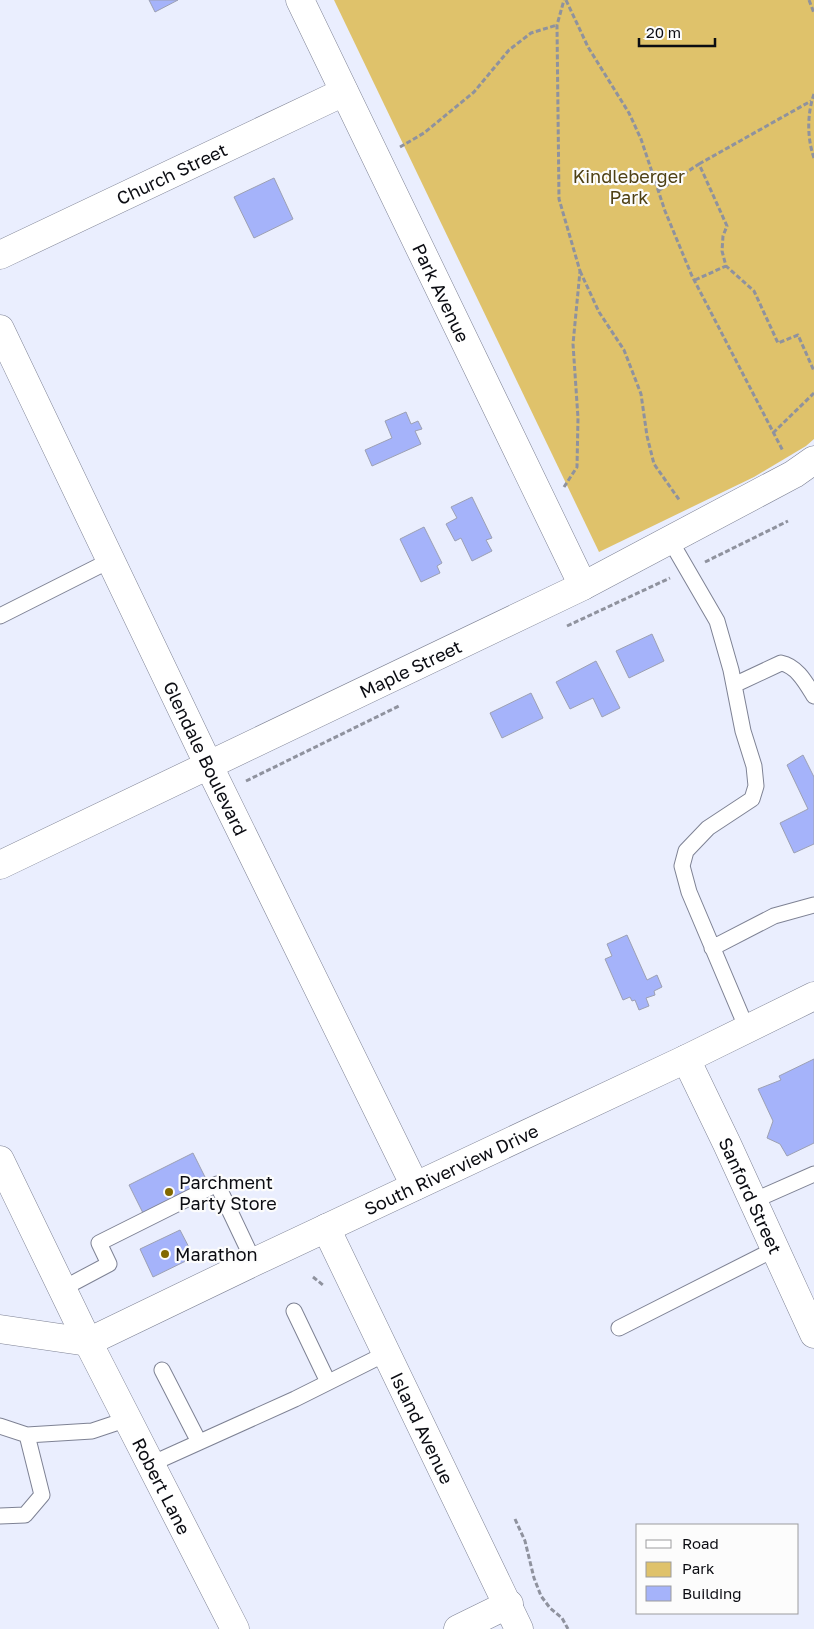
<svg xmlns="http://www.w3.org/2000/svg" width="814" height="1629" font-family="'Golos Text',sans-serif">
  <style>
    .green { fill: #dfc26b }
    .building { fill: #a5b3fa; stroke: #9ca0b3 }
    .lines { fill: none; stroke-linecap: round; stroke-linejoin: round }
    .lane-casing { stroke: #7e8294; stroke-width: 17 }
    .street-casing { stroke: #7e8294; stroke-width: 29 }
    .secondary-casing { stroke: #7e8294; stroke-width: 29 }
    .path { stroke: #8f929e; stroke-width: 3; stroke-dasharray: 5 2.5; stroke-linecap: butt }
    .lane { stroke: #fff; stroke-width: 15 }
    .street { stroke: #fff; stroke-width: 28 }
    .secondary { stroke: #fff; stroke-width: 28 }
    .poi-dot { fill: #826800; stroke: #fcfcfc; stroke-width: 2 }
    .labels { text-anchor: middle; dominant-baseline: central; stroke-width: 4.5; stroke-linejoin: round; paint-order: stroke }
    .street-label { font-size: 18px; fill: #0b0c12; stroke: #fcfcfc }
    .park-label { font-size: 18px; fill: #4e4014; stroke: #fcfcfc }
    .poi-label { font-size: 18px; fill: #0b0c12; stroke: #fcfcfc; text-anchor: start }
  </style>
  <rect width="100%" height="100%" fill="#eaeefe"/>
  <!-- green -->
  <path class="green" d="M334,0H814V439L806,446L754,477L599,552Z"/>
  <!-- building -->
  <path class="building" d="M149,0H178L155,12Z
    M274,178L293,219L254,238L234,197Z
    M406,412L411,424L418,421L422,429L415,431L421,444L372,466L365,450L392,438L385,421Z
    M472,497L492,538L486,540L492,551L472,561L461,538L455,541L446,524L457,518L451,507Z
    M424,527L442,563L437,566L440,573L421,582L400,539Z
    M652,634L664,661L629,678L616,651Z
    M596,661L620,708L602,717L593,698L570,709L556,682Z
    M531,693L543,718L502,738L490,713Z
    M803,755L814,777V844L794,853L780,823L808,809L787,765Z
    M627,935L647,980L657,975L662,987L654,991L655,995L646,998L649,1006L639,1010L635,1000L632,1001L630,997L623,1000L605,959L612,956L607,944Z
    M814,1059V1143L787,1156L780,1144L767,1138L773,1121L758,1089L781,1080L779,1076Z
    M193,1153L210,1187L146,1219L129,1185Z
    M180,1230L194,1257L153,1277L140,1249Z"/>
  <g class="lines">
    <defs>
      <path id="lane" d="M670,540L717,621L731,670L743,731L754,766L756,786L752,799L708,828L686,851L682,866L689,892L747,1029
        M0,616L111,560
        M734,685L781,663C797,666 806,683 814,696
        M712,948L774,916L814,905
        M753,1201L814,1174
        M62,1289L109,1264L99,1243L217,1184L254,1262
        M294,1311L328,1382
        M619,1328L775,1249
        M162,1370L199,1442
        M0,1426L27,1435L92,1431L128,1419
        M151,1464L295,1399L387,1353
        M0,1516L25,1515L42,1495L27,1435"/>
      <g id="street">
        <path id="s1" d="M300,0L583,586"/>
        <path id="s2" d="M0,255L344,92"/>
        <path id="s3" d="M0,329L209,766L415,1186"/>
        <path id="s4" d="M0,865L583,586L794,474L814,460"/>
        <path id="s5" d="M686,1059L727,1144L814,1334"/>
        <path id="s6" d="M0,1160L88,1342L235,1629"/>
        <path id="s7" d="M326,1228L519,1629"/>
        <path d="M458,1629L509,1604"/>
      </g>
      <g id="secondary">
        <path id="s8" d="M0,1329L88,1342L254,1262L686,1059L814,996"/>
      </g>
    </defs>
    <!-- lane casing -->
    <use href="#lane" class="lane-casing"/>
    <!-- street casing -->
    <use href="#street" class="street-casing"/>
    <!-- secondary casing -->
    <use href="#secondary" class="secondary-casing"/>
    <!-- path -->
    <path class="path" d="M566,0L588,47L629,113L641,139L665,211L692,276L783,451
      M809,0L814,13
      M814,94C807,114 807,138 814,158
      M400,147L424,133L474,92L509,50L531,33L557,25
      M699,164L811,101
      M658,191L699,164L727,226L723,236L722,251L726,266L754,291L778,343L798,335L814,371
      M580,271L599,312L624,350L641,394L647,436L654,464L680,501
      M695,280L726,266
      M773,433L814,393
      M564,487L577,467L578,418L573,344L580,271L559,199L557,25L564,0
      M705,562L788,521
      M567,626L670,578
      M246,781L399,706
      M313,1277L323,1285
      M515,1519L525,1541L534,1578L541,1596L550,1608L562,1618L568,1629"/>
    <!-- lane -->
    <use href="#lane" class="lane"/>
    <!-- street -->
    <use href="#street" class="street"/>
    <!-- secondary -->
    <use href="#secondary" class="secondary"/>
  </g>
  <!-- markers -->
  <g class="poi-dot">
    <circle cx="169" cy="1192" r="5"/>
    <circle cx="165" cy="1254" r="5"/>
  </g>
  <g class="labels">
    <!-- street labels -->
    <g class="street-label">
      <text stroke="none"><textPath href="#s2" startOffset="190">Church Street</textPath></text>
      <text stroke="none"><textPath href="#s1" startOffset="325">Park Avenue</textPath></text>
      <text stroke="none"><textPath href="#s4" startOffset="455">Maple Street</textPath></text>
      <text stroke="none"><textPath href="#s3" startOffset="476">Glendale Boulevard</textPath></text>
      <text stroke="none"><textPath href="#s8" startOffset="491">South Riverview Drive</textPath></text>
      <text stroke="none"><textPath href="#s5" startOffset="151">Sanford Street</textPath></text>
      <text stroke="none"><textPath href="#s7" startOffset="222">Island Avenue</textPath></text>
      <text stroke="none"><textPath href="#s6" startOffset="364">Robert Lane</textPath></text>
    </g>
    <!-- park labels -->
    <g class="park-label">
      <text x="629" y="176">Kindleberger<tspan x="629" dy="21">Park</tspan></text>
    </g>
    <!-- poi labels -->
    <g class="poi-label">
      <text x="179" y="1182">Parchment<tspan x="179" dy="21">Party Store</tspan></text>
      <text x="175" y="1254">Marathon</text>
    </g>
  </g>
  <!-- legend -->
  <rect x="636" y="1524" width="162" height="90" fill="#fcfcfc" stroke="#9c9c9e"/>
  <rect x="646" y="1540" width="25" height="8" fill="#ffffff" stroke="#9c9c9e"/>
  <text x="682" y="1549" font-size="15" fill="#0b0c12">Road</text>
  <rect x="646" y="1562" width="25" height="15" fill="#dfc26b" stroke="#9c9c9e"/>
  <text x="682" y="1574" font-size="15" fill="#0b0c12">Park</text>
  <rect x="646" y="1586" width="25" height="15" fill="#a5b3fa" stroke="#9c9c9e"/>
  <text x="682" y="1599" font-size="15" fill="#0b0c12">Building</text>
  <!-- scale -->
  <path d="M639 38v8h76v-8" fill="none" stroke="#0b0c12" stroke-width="2.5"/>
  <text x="646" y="38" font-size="15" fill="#0b0c12" stroke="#fcfcfc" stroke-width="4" paint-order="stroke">20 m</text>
</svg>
